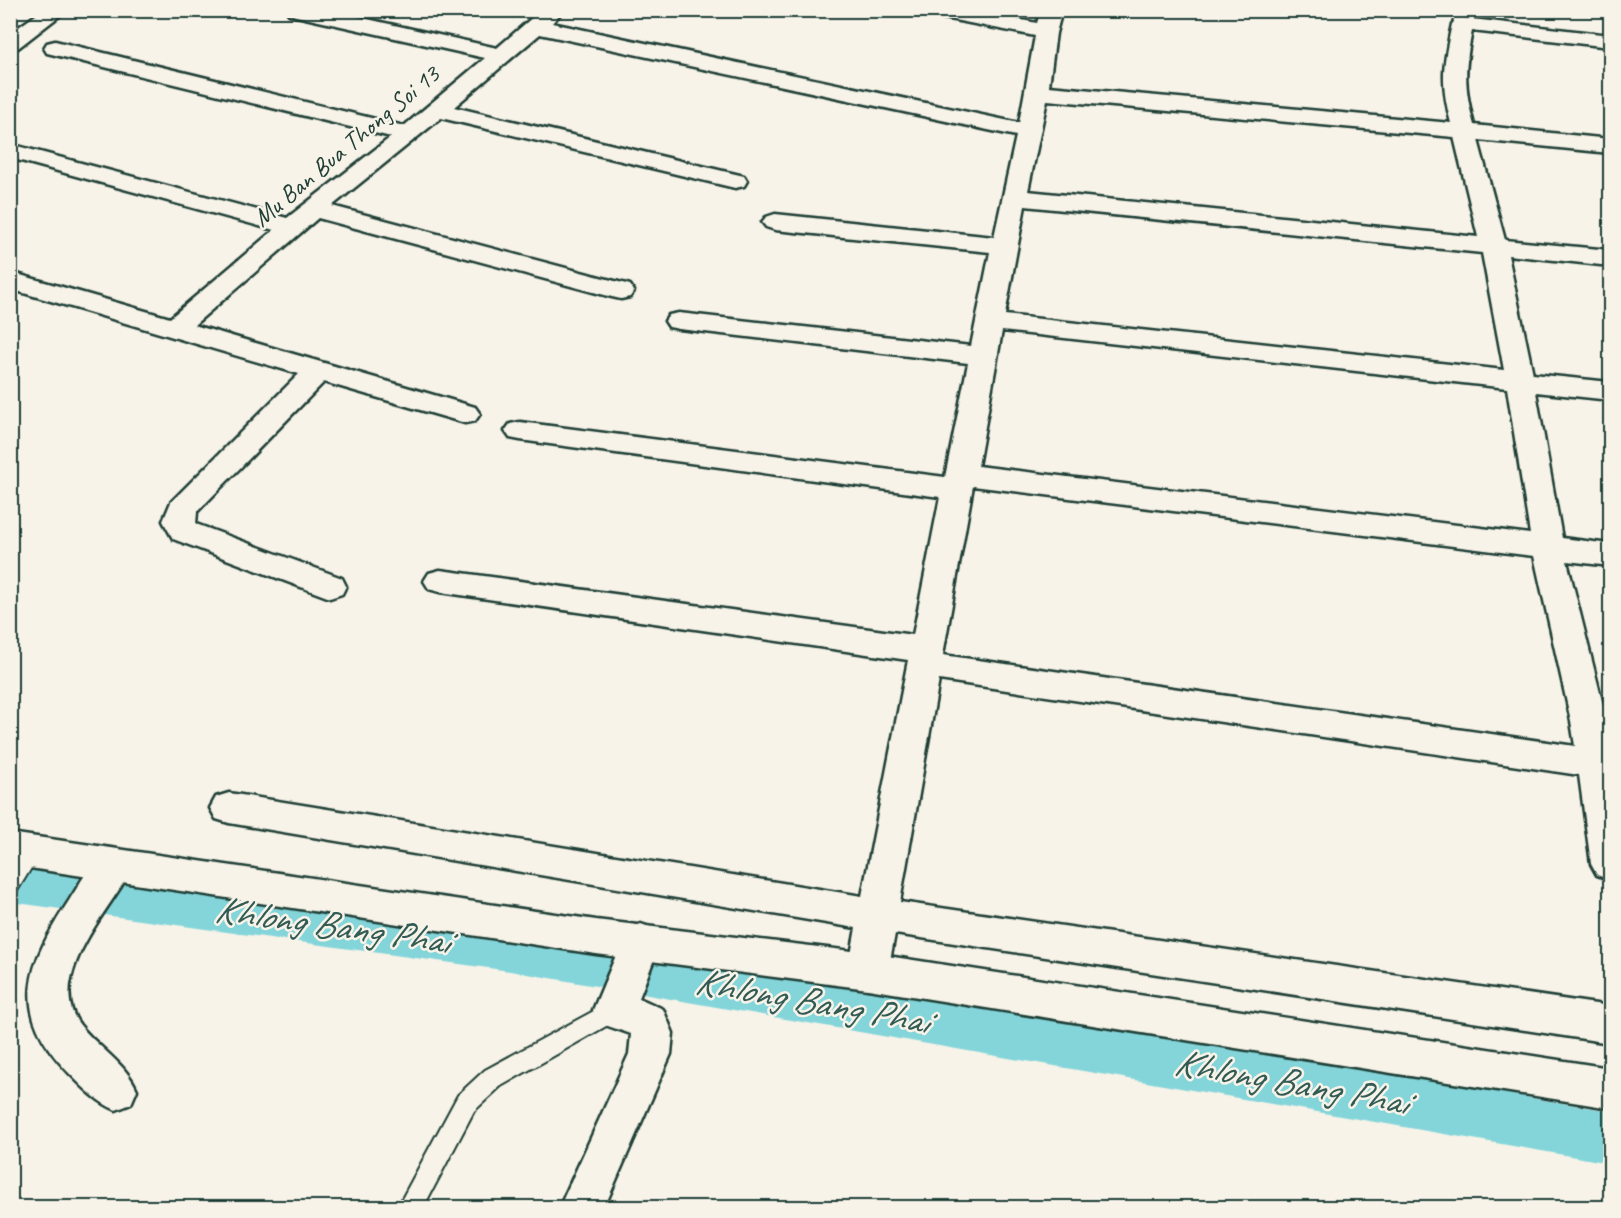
<svg xmlns="http://www.w3.org/2000/svg" width="1621" height="1218" font-family="Caveat,sans-serif">
  <style>
    .lines { fill: none; stroke-linecap: round; stroke-linejoin: round }
    .canal { fill: #84d5da; fill-rule: evenodd }
    .lane-casing { stroke: #1f3d34; stroke-width: 4 }
    .street-casing { stroke: #1f3d34; stroke-width: 5 }
    .secondary-casing { stroke: #1f3d34; stroke-width: 5 }
    .lane { fill: #f7f3e8; fill-rule: evenodd }
    .street { fill: #f7f3e8; fill-rule: evenodd }
    .secondary { fill: #f7f3e8; fill-rule: evenodd }
    .labels { text-anchor: middle; dominant-baseline: central; stroke-width: 5; stroke-linejoin: round; paint-order: stroke }
    .far-street-label { font-size: 26px; fill: #1f3d34; stroke: #f7f3e8 }
    .near-water-label { font-size: 39px; font-style: italic; fill: #335b55; stroke: #f7f3e8 }
  </style>
  <rect width="100%" height="100%" fill="#f7f3e8"/>
  <filter id="ink" filterUnits="userSpaceOnUse"><feTurbulence type="fractalNoise" baseFrequency=".0167" numOctaves="2"/><feDisplacementMap in="SourceGraphic" scale="12" xChannelSelector="R" yChannelSelector="G"/><feConvolveMatrix kernelMatrix="1 2 1 2 8 2 1 2 1" color-interpolation-filters="sRGB"/></filter>
  <g filter="url(#ink)">
    <g class="lines">
      <!-- canal -->
      <path class="canal" d="M10,861L510,927L1610,1111V1163L510,971L10,902Z"/>
      <defs>
        <path id="lane" d="M1452,10H1464V19L1469,24L1467,26H1459L1454,22Z
          M31,843L38,846L41,852L17,891L10,894C10,875 10,851 31,843Z
          M614,1000L622,1003L625,1010L622,1017L501,1086L474,1111L423,1208H397L458,1095L485,1070Z"/>
        <path id="street" d="M43,10H67L18,48L10,49V33Z
          M286,10H327L497,48L541,10H560L561,13L552,23L1019,123L1035,36L934,16L927,14L924,10H970L1037,23L1041,10H1062L1056,33L1049,86L1451,123C1440,81 1443,66 1452,24L1456,20L1463,18L1610,35V47L1472,31C1464,70 1464,87 1474,125L1610,139V153L1478,140L1505,240L1610,250V266L1508,255L1533,374L1610,382V400L1536,392L1562,538L1610,544V566L1567,561L1607,721L1610,746V880L1597,875L1591,864L1579,775L939,680L900,902L1610,1006V1043L895,934L888,971L882,984L868,989L854,984L848,971L856,928L229,823L216,819L210,808L216,797L229,793L862,896L908,660L440,592L429,589L424,581L429,573L440,570L913,635L940,497L520,440L510,438L505,431L510,424L520,422L945,477L968,363L679,329L669,327L665,321L669,315L679,313L971,346L990,252L775,230L766,227L762,222L766,217L775,214L994,237L1016,136L540,34L454,107L744,176L747,181L744,186L735,188L441,118L332,206L630,285L634,291L630,297L621,299L612,297L318,218L194,325L475,407L480,414L475,421L465,423L324,382L197,512L196,524L342,578L346,586L342,594L330,598L173,539L163,521L171,502L299,374L10,289V272L170,318L274,230L10,158V144L287,218L391,137L47,53L44,48L47,43L55,41L404,126L485,58L296,16L289,14ZM1047,100L1454,137L1478,237L1028,191ZM1025,206L1482,253L1504,370L1005,315ZM1002,331L1507,388L1530,534L978,466ZM973,486L1534,556L1571,721L1575,746L943,655Z
          M115,849L128,854L134,865C113,907 43,977 80,1025C98,1048 126,1063 137,1090L131,1104L116,1110C97,1102 84,1088 70,1074C8,1011 27,965 70,899C78,887 92,861 102,854C105,851 111,850 115,849Z
          M641,924L655,929L661,941L639,998L663,1009L673,1033L671,1054L604,1208H559L629,1054L631,1034L599,1023L593,1010L627,929Z"/>
        <path id="secondary" d="M10,833L596,920L868,953L1610,1068V1108L868,989L596,954L10,865Z"/>
      </defs>
      <!-- lane casing -->
      <use href="#lane" class="lane-casing"/>
      <!-- street casing -->
      <use href="#street" class="street-casing"/>
      <!-- secondary casing -->
      <use href="#secondary" class="secondary-casing"/>
      <!-- lane -->
      <use href="#lane" class="lane"/>
      <!-- street -->
      <use href="#street" class="street"/>
      <!-- secondary -->
      <use href="#secondary" class="secondary"/>
    </g>
  </g>
  <g class="labels">
    <!-- far-street labels -->
    <g class="far-street-label">
      <text transform="translate(346 146) rotate(-40)">Mu Ban Bua Thong Soi 13</text>
    </g>
    <!-- near-water labels -->
    <g class="near-water-label">
      <text transform="translate(332 925) rotate(8)">Khlong Bang Phai</text>
      <text transform="translate(812 1001) rotate(10)">Khlong Bang Phai</text>
      <text transform="translate(1291 1082) rotate(10)">Khlong Bang Phai</text>
    </g>
  </g>
  <!-- margin -->
  <rect width="1621" height="1218" fill="none" stroke="#f7f3e8" stroke-width="36"/>
  <rect x="18" y="18" width="1585" height="1182" fill="none" stroke="#1f3d34" stroke-width="2" filter="url(#ink)"/>
</svg>
